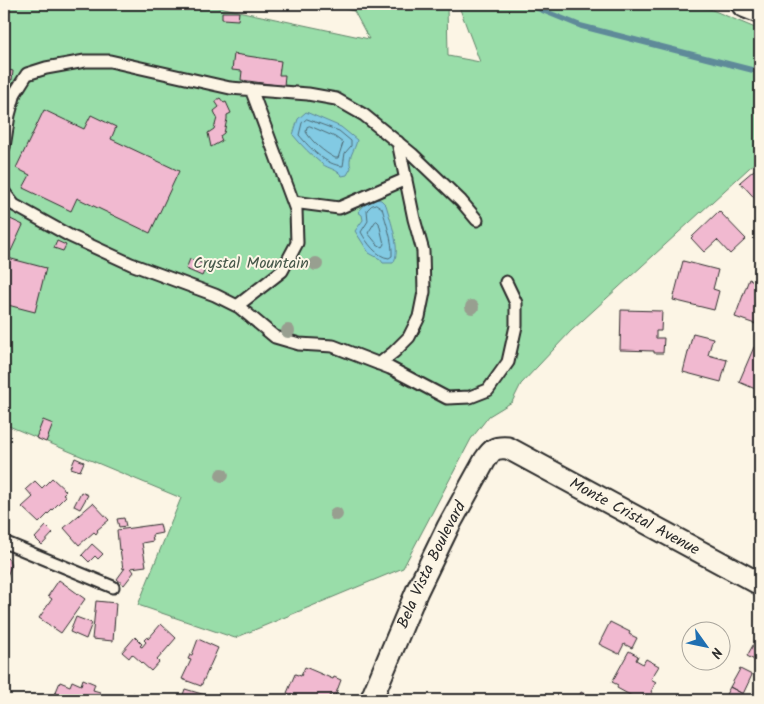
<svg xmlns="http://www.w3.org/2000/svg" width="764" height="704" font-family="Kalam,sans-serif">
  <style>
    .green { fill: #99dda9; stroke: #62846a }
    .water { fill: #82cae3; stroke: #5f8a99 }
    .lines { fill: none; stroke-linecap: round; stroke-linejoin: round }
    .shore { stroke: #4e6b75; stroke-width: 1 }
    .stream { stroke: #5f8a99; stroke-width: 5.5 }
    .building { fill: #f1b9d0; stroke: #2b2b2b }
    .service-casing { stroke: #2b2b2b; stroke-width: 15 }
    .minor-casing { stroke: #2b2b2b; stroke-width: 25 }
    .tertiary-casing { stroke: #2b2b2b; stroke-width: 30 }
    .service { stroke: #fcf5e5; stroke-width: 11 }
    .minor { stroke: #fcf5e5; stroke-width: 21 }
    .tertiary { stroke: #fcf5e5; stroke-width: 26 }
    .tree { fill: #989f90 }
    .labels { text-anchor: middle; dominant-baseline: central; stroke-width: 4; stroke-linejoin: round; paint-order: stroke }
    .park-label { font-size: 16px; fill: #46584a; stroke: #fcf5e5 }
    .street-label { font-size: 16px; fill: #2b2b2b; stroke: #fcf5e5 }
  </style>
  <rect width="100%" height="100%" fill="#fcf5e5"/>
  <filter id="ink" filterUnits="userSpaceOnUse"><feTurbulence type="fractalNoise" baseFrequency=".02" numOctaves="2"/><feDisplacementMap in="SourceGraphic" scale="10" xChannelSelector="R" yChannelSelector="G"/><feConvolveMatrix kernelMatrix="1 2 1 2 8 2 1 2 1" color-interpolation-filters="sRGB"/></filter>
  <g filter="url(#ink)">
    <!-- green -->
    <path class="green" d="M4,4H205L369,39L354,11L326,4H447L448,56L480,62L458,4H686L710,9L760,30V158L571,331L521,384L512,402L489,416L471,439L403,568L235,638L138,605L181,498L4,424Z"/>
    <!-- water -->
    <path class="water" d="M306,112L341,127L357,140C355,151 347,157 351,168L347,175L342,176C337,169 329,169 322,164C311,155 302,146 293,135L298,119Z
      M376,199L381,200L386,205C390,219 402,251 393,263H383L380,259L369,253L355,231L363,220L362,215L358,212L368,201Z"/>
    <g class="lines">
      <!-- shore -->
      <path class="shore" d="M307,119L339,131L351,141V146L345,153L343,166C325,165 310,148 299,135L302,123Z
        M310,126L335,137L343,143L338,158H335C324,152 313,143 306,132L307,127Z
        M376,204L382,208C386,223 393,241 392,256L389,258C377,257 367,243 361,232L368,221L367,210L371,206Z
        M377,221L379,223L384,244L382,247L377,244L368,233L375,222Z"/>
      <!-- stream -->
      <path class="stream" d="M527,4L581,26L760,72"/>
    </g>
    <!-- building -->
    <path class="building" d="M222,12H239L238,20L222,19Z
      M234,54L281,61L279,75H285L284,86L241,80L242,71L232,70Z
      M4,69L13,71L12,80L4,78Z
      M220,98L224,103L226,102L231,113L227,115V119L224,133L220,136L222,141L211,147L208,133L214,129L217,118L214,111L219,107L215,101Z
      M44,110L84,129L91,115L116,127L111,139L179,171L150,233L77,198L71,211L23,188L30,175L16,168Z
      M760,165V204L740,182Z
      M719,211L746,239L730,254L717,240L704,252L691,238Z
      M4,216L23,225L11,251L4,248Z
      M57,241L66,245L63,251L54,248Z
      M4,257L46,268L35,312L4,304Z
      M190,259L207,265L202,276L186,269Z
      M683,261L718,270L713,289L719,291L714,310L673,300Z
      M749,279L760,283V320L757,318L755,324L735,317Z
      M621,310L662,311L661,331H656V338H664L663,353H654V351L620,350Z
      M693,333L713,338L708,355L727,360L721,382L683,372Z
      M754,347L760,349V391L739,382Z
      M43,420L53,424L46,442L36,438Z
      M75,458L84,462L80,471L71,468Z
      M52,478L66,491L63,494L66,496L39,523L22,507L33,497L26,489L35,481L42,488Z
      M81,492L88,495L80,509L74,506Z
      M93,503L109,520L97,530L98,531L96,534L94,532L79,545L64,528Z
      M124,518L126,526L119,527L117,519Z
      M160,524L162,533L152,535L153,541L142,543L146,566L131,568L134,572L124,585L117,579L125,568L123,569L120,549L119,550L117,530Z
      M46,526L53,533L42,545L35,538Z
      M92,544L103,554L98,559L95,556L89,562L82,555Z
      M4,557L9,559L11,566L5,581Z
      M59,580L85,599L61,633L39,618L52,599L48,596Z
      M96,601L116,603L113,641L92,639Z
      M76,617L92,623L86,639L70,632Z
      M610,622L630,632L629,634L637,638L632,648L624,644L619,654L599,644Z
      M161,624L176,638L157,660L159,662L151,671L132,654L129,658L122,652L135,637L142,644L140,646L142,647L146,642L144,640L147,637L148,639Z
      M757,638L760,640V663L747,656Z
      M198,639L218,648L201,686L182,679L191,660L188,659L190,655H192Z
      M629,651L638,656L636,660L643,664L646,659L659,666L651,679L656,682L651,692L653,693L649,700L639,699V700L617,688L618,685L612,682Z
      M305,667L333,679L334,677L341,680L335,696L331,694L328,700H303L287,693L295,674L301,676Z
      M740,669L752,675L743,694L730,687Z
      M83,679L95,684L93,690L100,692L97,700H64L65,699L55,694L60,682L70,686L72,681L81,685Z
      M730,687L743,694L739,700H723Z
      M185,689L205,695L203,700H188L182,698Z
      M581,692L596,700H577Z
      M133,693L155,700H131Z"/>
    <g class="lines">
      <defs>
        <path id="service" d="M4,147L9,115L15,93L27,74L46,68L85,61H110L230,88L308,94L336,99L364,115L412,154L461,201L477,220
          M4,192L14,205L70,236L131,264L215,295L239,307L275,337L299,344L333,346L390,368L447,398L470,397L488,390L508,362L516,326V303L506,282
          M293,202L339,208L406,179
          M237,306L282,271L297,243L296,210L251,89
          M379,364L394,352L409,337L419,317L424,292L423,251L414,219L398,142
          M4,542L113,587"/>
        <g id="minor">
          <path id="s1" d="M371,700L417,591L448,527L485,460C492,449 495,447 508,448L760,584"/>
        </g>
        <path id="tertiary" d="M745,4L760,10"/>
      </defs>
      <!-- service casing -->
      <use href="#service" class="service-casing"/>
      <!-- minor casing -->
      <use href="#minor" class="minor-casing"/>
      <!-- tertiary casing -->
      <use href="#tertiary" class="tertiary-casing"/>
      <!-- service -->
      <use href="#service" class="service"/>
      <!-- minor -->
      <use href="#minor" class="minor"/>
      <!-- tertiary -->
      <use href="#tertiary" class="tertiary"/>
    </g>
    <!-- trees -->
    <g class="tree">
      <circle cx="316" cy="264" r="7"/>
      <circle cx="472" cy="307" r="7"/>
      <circle cx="288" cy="331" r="7"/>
      <circle cx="222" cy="475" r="7"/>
      <circle cx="336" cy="514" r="7"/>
    </g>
  </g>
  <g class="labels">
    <!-- park labels -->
    <g class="park-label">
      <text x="251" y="263">Crystal Mountain</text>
    </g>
    <!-- street labels -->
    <g class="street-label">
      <text stroke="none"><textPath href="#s1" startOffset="438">Monte Cristal Avenue</textPath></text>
      <text stroke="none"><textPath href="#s1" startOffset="148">Bela Vista Boulevard</textPath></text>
    </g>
  </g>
  <!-- margin -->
  <rect width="764" height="704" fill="none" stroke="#fcf5e5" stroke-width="20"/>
  <rect x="10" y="10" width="744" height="684" fill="none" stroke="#2b2b2b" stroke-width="2" filter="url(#ink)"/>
  <!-- north arrow -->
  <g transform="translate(706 646) rotate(123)"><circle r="24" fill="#fcf5e5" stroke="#a8a49b"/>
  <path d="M0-4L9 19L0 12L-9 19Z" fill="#1f6fb2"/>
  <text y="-8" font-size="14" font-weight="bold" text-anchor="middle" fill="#2b2b2b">N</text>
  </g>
</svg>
